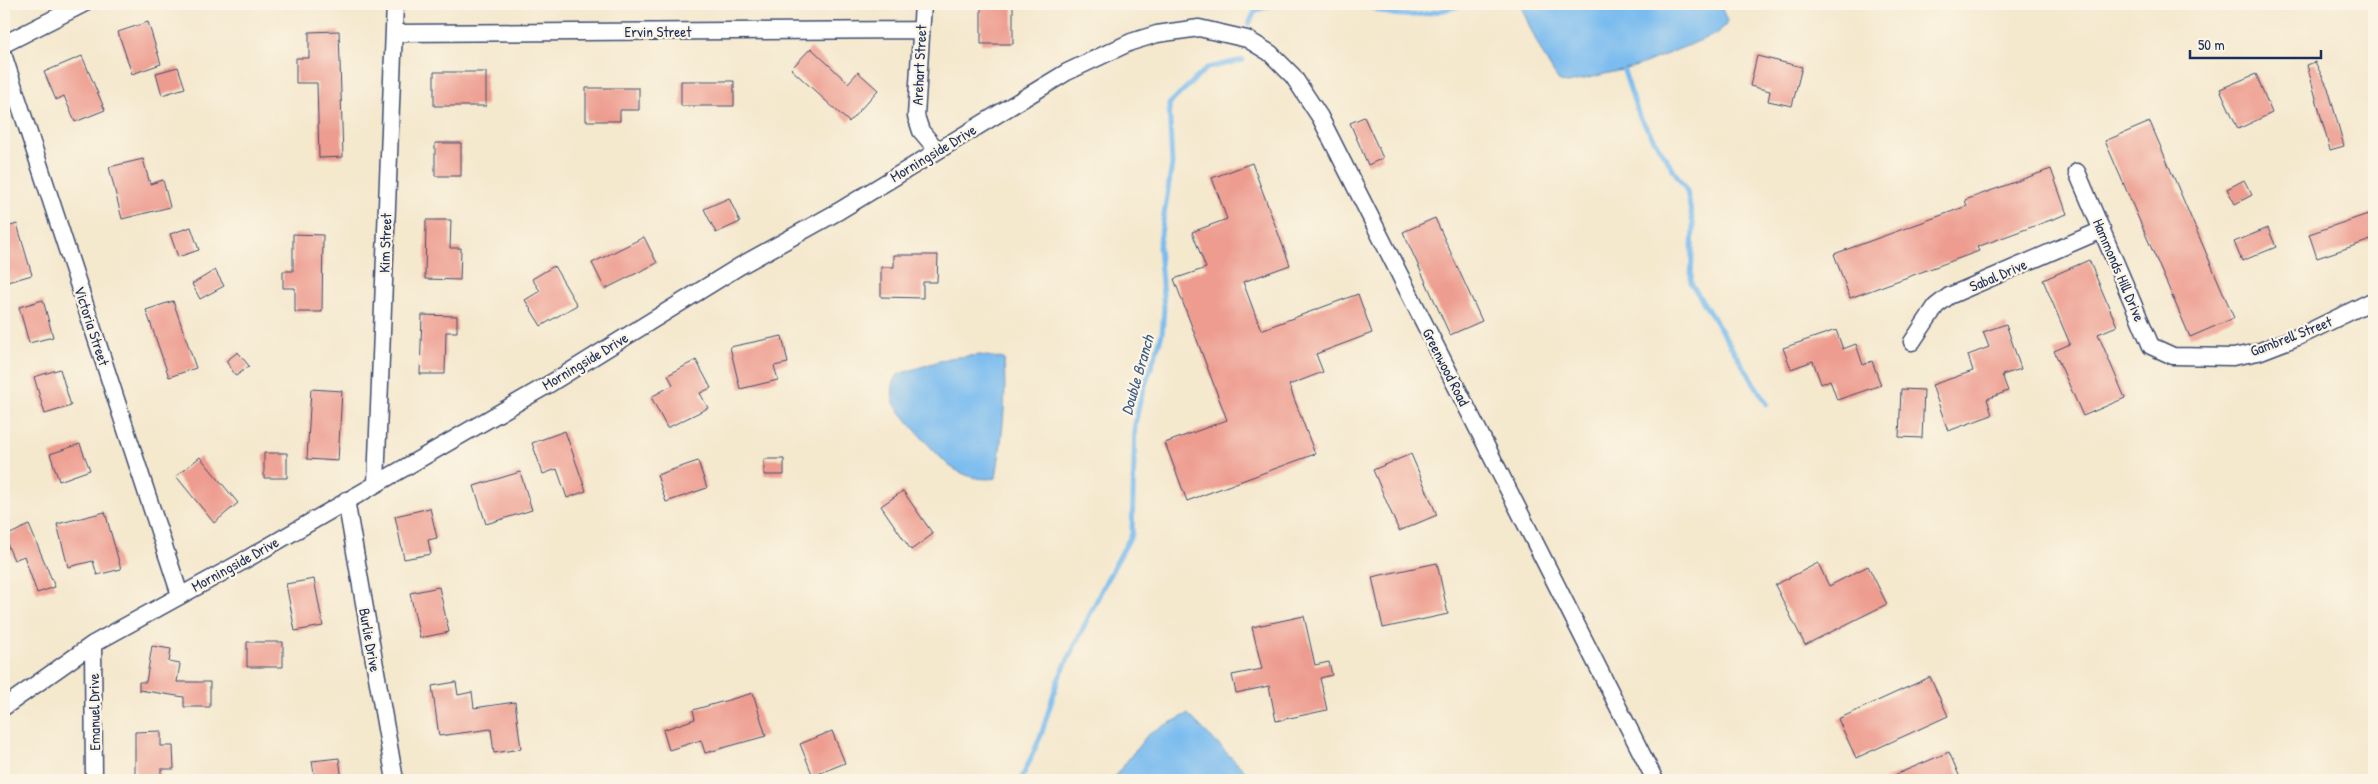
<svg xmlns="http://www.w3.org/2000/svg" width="2378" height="784" font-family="'Patrick Hand',sans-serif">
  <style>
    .water { fill: #7abcef; stroke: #4a76a6 }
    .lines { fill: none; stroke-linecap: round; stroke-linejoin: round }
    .stream { stroke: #7abcef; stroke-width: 5 }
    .building { fill: #ed9c8f }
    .minor-casing { stroke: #3c4b6f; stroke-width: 19 }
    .minor { stroke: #fff; stroke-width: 16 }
    .labels { text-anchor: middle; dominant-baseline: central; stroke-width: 4.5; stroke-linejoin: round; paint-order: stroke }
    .street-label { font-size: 15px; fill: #1b2f5e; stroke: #fcf5e5 }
    .water-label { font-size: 16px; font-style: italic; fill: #38598a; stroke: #fcf5e5 }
  </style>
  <rect width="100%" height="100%" fill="#fcf5e5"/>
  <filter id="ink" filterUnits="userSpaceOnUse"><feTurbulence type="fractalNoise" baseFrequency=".02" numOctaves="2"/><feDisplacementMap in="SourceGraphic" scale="10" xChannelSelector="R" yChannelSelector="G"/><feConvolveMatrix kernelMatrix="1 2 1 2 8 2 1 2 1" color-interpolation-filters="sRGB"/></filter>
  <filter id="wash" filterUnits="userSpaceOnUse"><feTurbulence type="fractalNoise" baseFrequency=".0096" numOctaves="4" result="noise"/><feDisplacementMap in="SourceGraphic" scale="20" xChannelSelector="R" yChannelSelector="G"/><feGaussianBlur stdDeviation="1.12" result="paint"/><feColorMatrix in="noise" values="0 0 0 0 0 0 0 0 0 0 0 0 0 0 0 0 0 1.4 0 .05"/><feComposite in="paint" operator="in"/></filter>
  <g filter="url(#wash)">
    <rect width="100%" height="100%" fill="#f4e8cd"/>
    <!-- water -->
    <path class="water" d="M1520,4H1720L1727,21L1725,26L1716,34L1638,66L1568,83L1560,82C1543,59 1531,30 1520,4Z
      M980,355L1004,359C1007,399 1002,439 996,478C981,481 964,476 951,467C943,462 897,411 894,403C891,393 892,381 899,374L949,358Z
      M1188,714L1254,780H1112L1149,733Z"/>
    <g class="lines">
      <!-- stream -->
      <path class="stream" d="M1366,4C1399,24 1432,13 1467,4
        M1249,24L1255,11L1273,4
        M1624,71L1639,116L1687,191L1693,223L1691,283L1767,404
        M1021,780L1041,735L1058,680L1105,583L1132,534L1135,424L1140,401L1162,334L1164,308L1159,247L1172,164L1169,104L1207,68L1243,60"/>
    </g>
    <g id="blocks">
      <!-- building -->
      <path class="building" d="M981,4H1013V44H981Z
        M148,22L161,64L132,74L118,32Z
        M339,31L343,157L319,158L317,83H296V58H309V32Z
        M811,48L848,83L858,72L878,90L849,122L791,69Z
        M82,56L105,110L75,122L64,96L56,100L44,72Z
        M1757,56L1802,67L1792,106L1768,101L1770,91L1750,86Z
        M2315,62L2328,88L2344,146L2330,150L2307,65Z
        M178,67L185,88L162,95L156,73Z
        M434,72H486V106H434Z
        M2256,74L2272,113L2238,129L2220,89Z
        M681,81H734V106H681Z
        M586,88H639V110H620V121H586Z
        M1364,117L1383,158L1368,165L1350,123Z
        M2150,122L2234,318L2190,337L2105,141Z
        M435,143H461V176H435Z
        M143,159L150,184L163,180L170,207L122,219L109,167Z
        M1252,163L1290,265L1243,282L1261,330L1358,294L1372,333L1316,354L1323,372L1289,385L1315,454L1187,501L1165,443L1227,420L1174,279L1206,268L1192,232L1227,219L1212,178Z
        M2051,169L2067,214L1977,247L1979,251L1850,298L1834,254L1967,206L1965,200Z
        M2244,180L2252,195L2235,204L2227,189Z
        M729,198L740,222L716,233L704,209Z
        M2374,212V239L2317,258L2309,234Z
        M1435,218L1482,321L1450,335L1403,232Z
        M426,220H451L450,248H461L460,280L425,279Z
        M17,224L32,275L4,283V228Z
        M191,227L199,250L178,257L170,234Z
        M2268,228L2276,247L2242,261L2234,242Z
        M293,234L323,235L322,312H295V288H283V271H293Z
        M644,237L657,263L605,289L592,263Z
        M894,255H938L937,282H923V298L881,297V267H894Z
        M2089,260L2117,326L2098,334L2125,398L2083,416L2054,351L2070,344L2043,280Z
        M554,266L577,305L541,326L525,300L540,291L532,279Z
        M215,270L224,286L200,299L192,284Z
        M43,300L53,337L29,343L19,307Z
        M173,301L196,368L169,377L146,310Z
        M422,315L457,316V332H446L445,374H420Z
        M2006,324L2021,369L2002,375L2008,391L1987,399L1992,415L1948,431L1932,385L1973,371L1968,355L1989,347L1983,332Z
        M1836,330L1843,349L1856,344L1863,365L1872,361L1881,385L1837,400L1830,380L1821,384L1813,361L1791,369L1783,348Z
        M782,336L788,363L774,366L778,380L740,389L730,347Z
        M238,352L249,366L236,376L226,361Z
        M696,360L711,388L700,393L708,408L667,428L651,397L673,385L668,375Z
        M60,369L71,406L45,414L34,377Z
        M311,389L342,391L338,461L307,459Z
        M1901,389L1924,390L1922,438L1899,437Z
        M565,431L586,491L567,498L557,469L543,474L532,443Z
        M80,444L90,470L59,481L50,454Z
        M264,453H287V478H264Z
        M1411,454L1437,515L1399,531L1373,470Z
        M200,457L238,503L214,523L176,476Z
        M764,459H784V475H764Z
        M698,461L707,488L666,502L657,475Z
        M520,472L532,510L486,524L474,486Z
        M903,491L933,534L911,550L881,506Z
        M430,508L437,538L428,540L431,554L404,559L395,516Z
        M105,512L121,569L97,575L93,561L68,567L57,524Z
        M29,525L55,587L37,593L24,556L14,560L4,537Z
        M1437,563L1448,614L1383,628L1372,577Z
        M1818,563L1829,586L1868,566L1887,604L1805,645L1775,585Z
        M314,579L323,626L295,631L286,584Z
        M439,587L449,632L420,638L410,593Z
        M1304,616L1315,665L1329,662L1332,675L1320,678L1327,710L1276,721L1269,686L1236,693L1232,675L1262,669L1252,627Z
        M247,642H283V667H247Z
        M152,646L171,649L169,662L180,664L177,682H210V707H184V697L139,690V682H146Z
        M1930,677L1948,716L1856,758L1838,719Z
        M456,682L458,695L472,692L474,708L515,702L521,749L494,753L491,729L439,736L432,686Z
        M753,693L766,736L705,753L701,740L669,750L663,730L695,719L693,710Z
        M161,731V746H173L174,769H161V780H135V732Z
        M832,731L845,763L813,776L800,744Z
        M1949,752L1961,780H1883Z
        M339,758L342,780H315L312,761Z"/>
    </g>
  </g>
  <g filter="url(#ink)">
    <use href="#blocks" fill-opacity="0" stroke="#3c4b6f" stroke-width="1"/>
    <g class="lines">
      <defs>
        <path id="minor" d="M923,4L916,116L921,131L937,150
          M394,33L921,30
          M4,44L83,4
          M4,57L180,595
          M2077,172L2151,346L2173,356L2233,357L2258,352L2300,336L2374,300
          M1912,342L1936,306L1949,296L2102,230
          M376,483L395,4
          M346,500L395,780
          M93,644L94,780
          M4,707L93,644L238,564L551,383L740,266L839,211L1067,72L1131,42L1157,34L1199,28L1247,39L1270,53L1293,76L1320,117L1655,780"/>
      </defs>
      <!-- minor casing -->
      <use href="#minor" class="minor-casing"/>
      <!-- minor -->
      <use href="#minor" class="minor"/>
    </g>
  </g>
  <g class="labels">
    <!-- street labels -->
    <g class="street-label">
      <text x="658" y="31">Ervin Street</text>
      <text transform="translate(919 65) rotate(-87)">Arehart Street</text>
      <text transform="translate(933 153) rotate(-31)">Morningside Drive</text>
      <text transform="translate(385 243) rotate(-88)">Kim Street</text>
      <text transform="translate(2119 270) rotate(67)">Hammonds Hill Drive</text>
      <text transform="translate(1998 275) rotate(-23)">Sabal Drive</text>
      <text transform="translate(92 326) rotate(72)">Victoria Street</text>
      <text transform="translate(2291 336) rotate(-21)">Gambrell Street</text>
      <text transform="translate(585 361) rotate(-31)">Morningside Drive</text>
      <text transform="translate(1446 367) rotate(63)">Greenwood Road</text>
      <text transform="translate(235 564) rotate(-29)">Morningside Drive</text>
      <text transform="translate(370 640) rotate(80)">Burlie Drive</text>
      <text transform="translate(94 712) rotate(-91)">Emanuel Drive</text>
    </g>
    <!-- water labels -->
    <g class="water-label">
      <text transform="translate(1137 375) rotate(-74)">Double Branch</text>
    </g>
  </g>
  <!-- margin -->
  <rect width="2378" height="784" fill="none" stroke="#fcf5e5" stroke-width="20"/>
  <!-- scale -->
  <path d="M2190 50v8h131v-8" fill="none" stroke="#1b2f5e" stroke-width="2.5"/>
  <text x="2198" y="50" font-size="15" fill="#1b2f5e" stroke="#fcf5e5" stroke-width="4" paint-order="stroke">50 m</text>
</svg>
